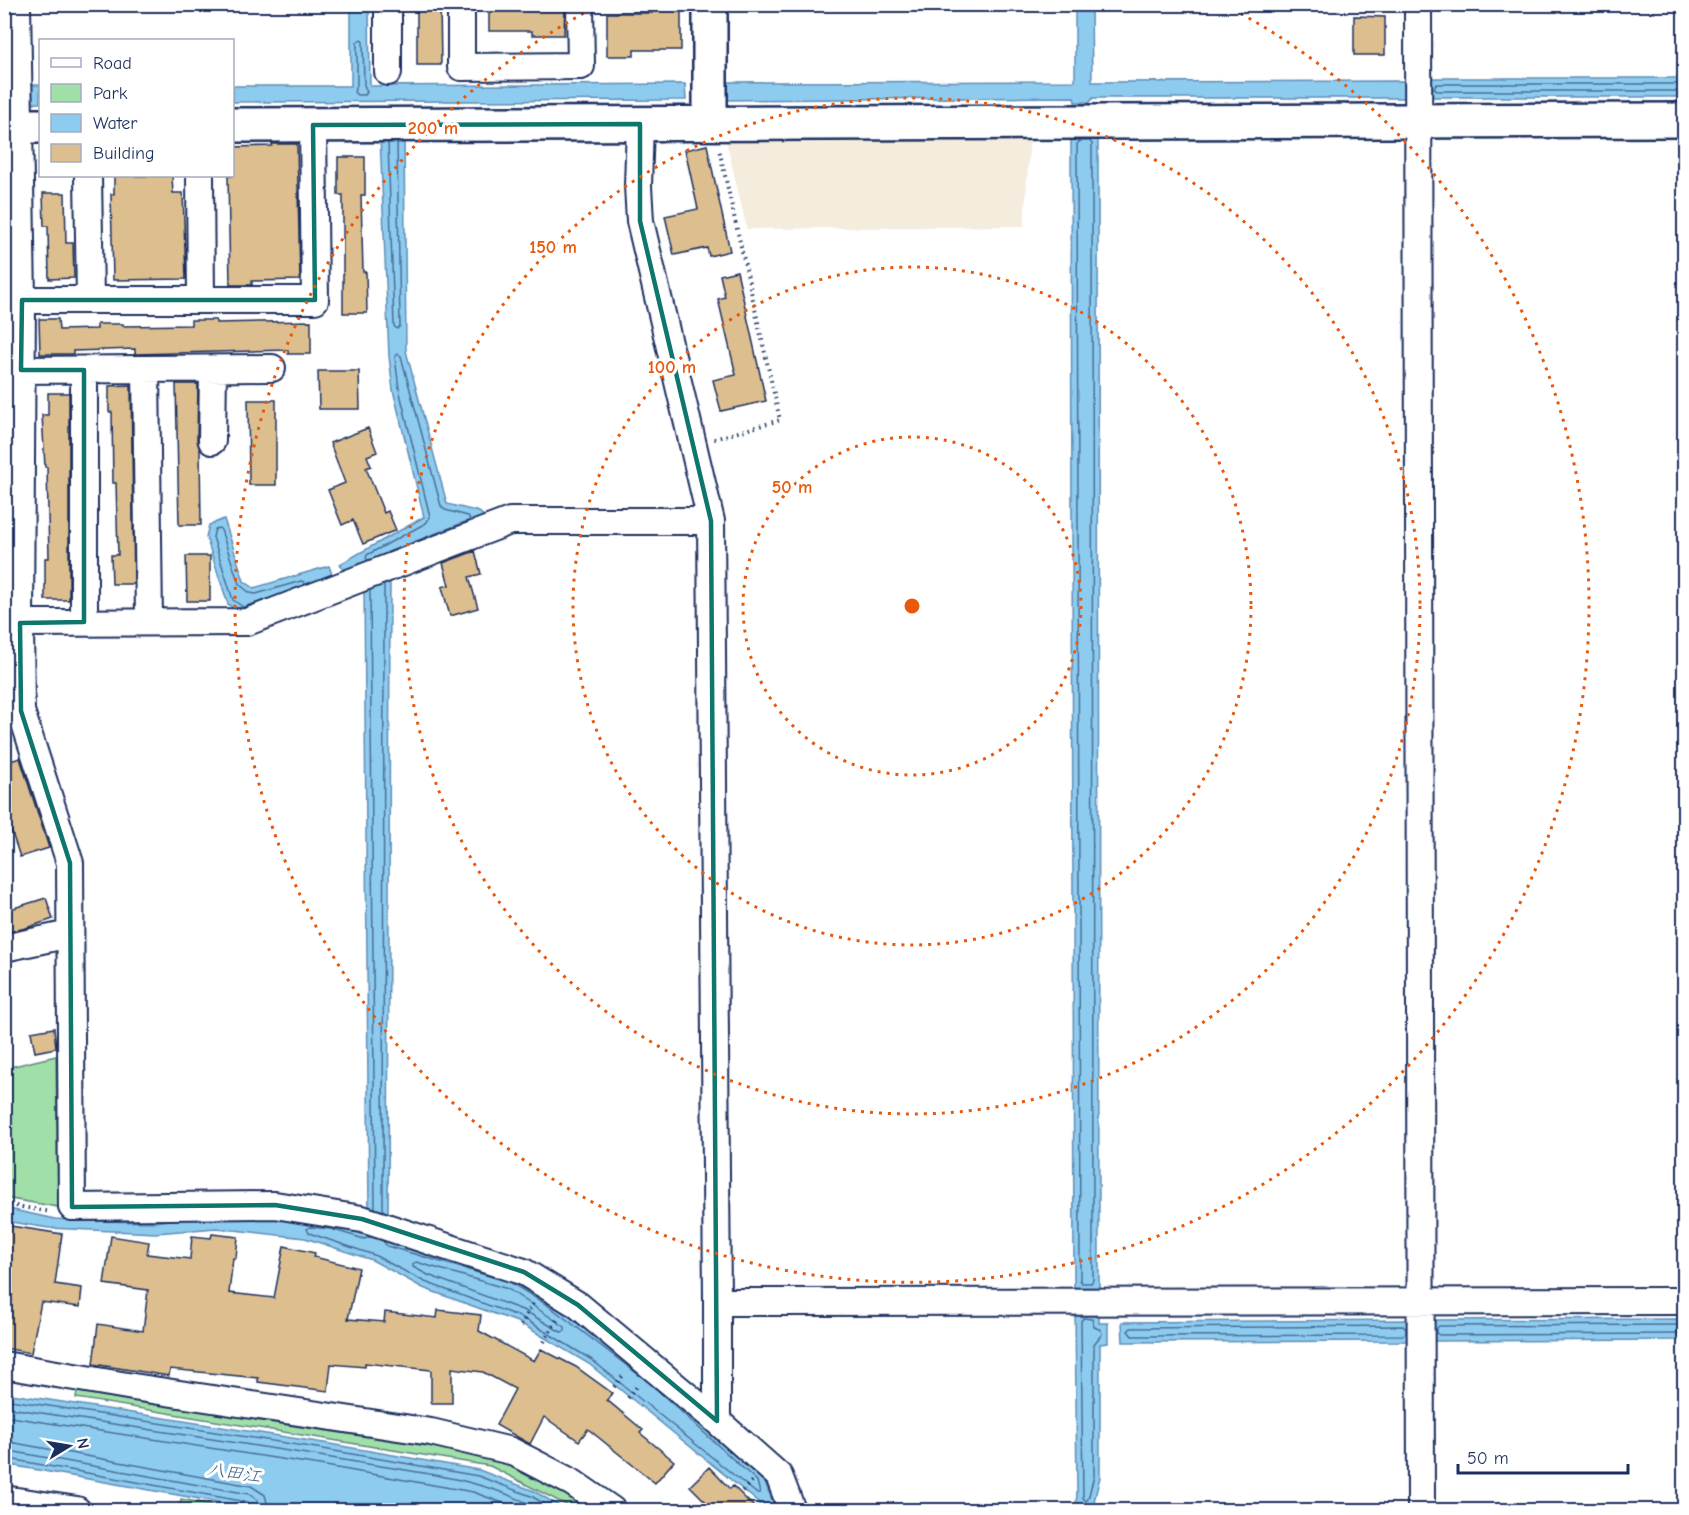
<svg xmlns="http://www.w3.org/2000/svg" width="1689" height="1515" font-family="'Comic Neue','Klee One',sans-serif">
  <style>
    .built { fill: #f4ecdd }
    .green { fill: #a1dfa8; stroke: #5e8783; stroke-width: 1.5 }
    .water { fill: #8eccef; stroke: #608db5; stroke-width: 1.5 }
    .lines { fill: none; stroke-linecap: round; stroke-linejoin: round }
    .shore { stroke: #496e98; stroke-width: 1.5 }
    .building { fill: #dcbe8f; stroke: #1b2f5e; stroke-width: 1.5 }
    .street-casing { stroke: #1b2f5e; stroke-width: 30 }
    .secondary-casing { stroke: #1b2f5e; stroke-width: 38 }
    .path { stroke: #1b2f5e; stroke-width: 4; stroke-dasharray: 1.5 4.5; stroke-linecap: butt }
    .street { stroke: #fff; stroke-width: 26 }
    .secondary { stroke: #fff; stroke-width: 33 }
    .marked { fill: none; stroke: #0f766e; stroke-width: 4.5; stroke-linejoin: round }
    .ring { fill: none; stroke: #e8590c; stroke-width: 3; stroke-dasharray: 3 6 }
    .labels { text-anchor: middle; dominant-baseline: central; stroke-width: 6; stroke-linejoin: round; paint-order: stroke }
    .water-label { font-size: 18px; font-style: italic; fill: #3e5e8a; stroke: #fff }
    .centre { fill: #e8590c; stroke: #fff; stroke-width: 3 }
    .ring-label { font-size: 18px; text-anchor: middle; font-weight: bold; fill: #e8590c; stroke: #fff; stroke-width: 6; stroke-linejoin: round; paint-order: stroke }
  </style>
  <rect width="100%" height="100%" fill="#fff"/>
  <filter id="ink" filterUnits="userSpaceOnUse"><feTurbulence type="fractalNoise" baseFrequency=".0167" numOctaves="2"/><feDisplacementMap in="SourceGraphic" scale="12" xChannelSelector="R" yChannelSelector="G"/><feConvolveMatrix kernelMatrix="1 2 1 2 8 2 1 2 1" color-interpolation-filters="sRGB"/></filter>
  <g filter="url(#ink)">
    <!-- built -->
    <path class="built" d="M725,136L1030,137L1024,226L747,229Z"/>
    <!-- green -->
    <path class="green" d="M56,1056L58,1207L5,1198V1068Z
      M78,1385L497,1458L597,1510H576L490,1466L76,1398Z
      M181,1499L239,1510H178Z"/>
    <!-- water -->
    <path class="water" d="M369,4L370,86L685,84L686,100L233,102V86H351V5Z
      M1075,4L1091,5L1092,82L1410,81L1411,98H1093L1090,102H1075L1074,97L724,100V82L1075,81Z
      M1428,78H1684V97H1428Z
      M4,85H40V103H5Z
      M404,135L406,351L447,504L479,512L489,520L390,573L388,1240L514,1277L553,1301L650,1375L763,1478L776,1510H762L758,1502L589,1364L520,1323L423,1288L372,1260L305,1238L216,1228L156,1233L49,1228L5,1221L4,1208L55,1219L82,1221L154,1222L195,1217L369,1215L364,583L346,575L340,564L424,517L393,390L389,356L380,136Z
      M1071,135H1098L1099,1289H1074Z
      M224,519L244,581L254,588L329,566L334,580L241,614L228,604L206,537L209,525Z
      M1075,1312H1099V1323H1108V1343L1100,1344V1477L1092,1510H1076L1077,1491Z
      M1684,1319V1340L1430,1341V1320Z
      M1412,1320V1341L1123,1342L1122,1322Z
      M5,1393L324,1443L479,1470L534,1491L566,1510H261L5,1464Z"/>
    <g class="lines">
      <!-- shore -->
      <path class="shore" d="M361,39L363,42L364,85L367,92L365,95H357L354,92L357,85V42Z
        M1684,84H1437L1434,88L1437,91H1684
        M1080,141H1090L1092,144L1093,1280L1091,1283H1082L1080,1280L1077,144Z
        M388,142L394,326L397,329L400,326L397,142
        M368,560L366,558L367,555L426,523L430,517L399,389L395,357L398,354L401,356L441,506L445,510L468,516L470,519L468,521L388,552
        M370,590L375,1208
        M263,601L243,607L233,600L213,537L215,529L219,528L221,530L239,584L250,593L256,594L301,581L304,582V585
        M383,1211L384,585
        M370,1237L364,1239L331,1229L310,1227L307,1229L309,1233L374,1255L425,1282L523,1318L592,1360L756,1493H760L757,1481L653,1386
        M383,1241L387,1246L496,1278
        M416,1262L508,1289L565,1327V1331L561,1332L525,1311L428,1275L413,1267V1264Z
        M513,1284L549,1306L639,1375
        M1083,1318L1092,1319L1094,1327L1101,1330L1102,1334L1094,1344V1476L1088,1499L1086,1501L1083,1498L1081,1321Z
        M1684,1325L1439,1326L1436,1329V1333L1439,1335L1684,1334
        M1403,1326L1406,1329V1333L1403,1335L1132,1336L1128,1331L1131,1328Z
        M4,1399L323,1449L478,1476L531,1496L555,1510
        M4,1407C122,1426 239,1442 356,1462C418,1473 485,1478 540,1510
        M4,1416L320,1465L473,1492L522,1510
        M4,1441L251,1486L265,1495L269,1510
        M4,1450L249,1494L257,1500L260,1510
        M4,1458L247,1502L252,1505L253,1510"/>
    </g>
    <!-- building -->
    <path class="building" d="M417,4H440L441,65H417Z
      M489,4H565L564,35H532V31H489Z
      M652,6H681V50H634V56H607V13H652Z
      M1354,16L1385,17V55H1354Z
      M272,144H297L300,280L252,281V285H230L228,176H232V147L272,146Z
      M707,145L730,251L709,256L707,248L674,255L665,216L698,209L685,150Z
      M338,157H365V195H361L363,272H366L367,313H343V195H338Z
      M114,176H172L173,193H183L186,279L113,280L111,194H114Z
      M43,193H65L66,243H73L74,278L49,279L48,226H44Z
      M737,271L766,401L721,411L713,380L736,375L718,299L725,297L720,275Z
      M39,319H58L59,330L97,329V324H123V326L191,325V320H216V323L311,321V354H288V350L135,354V349L73,351V354H40Z
      M318,371H359L360,409H319Z
      M176,384H198L197,441L200,450L201,525H179Z
      M131,385L134,584H112L111,555H118L116,483H113L112,412H109V386Z
      M48,393H69V600H45V558H49L47,467H45L42,415H48Z
      M248,400H276V485H249Z
      M368,428L377,452L367,456L371,466L366,468L384,513L388,511L396,530L363,544L353,520L342,525L328,490L345,483L330,443Z
      M475,551L481,574L469,577L478,608L450,616L442,587L449,585L443,563Z
      M186,556H210V601H187Z
      M20,758L49,848L20,857L4,809V763Z
      M46,898L53,919L26,928L4,933V911Z
      M54,1028L56,1048L35,1052L31,1032Z
      M4,1225L62,1234L55,1284L82,1288L80,1307L41,1302L31,1353L4,1348V1314L10,1286L4,1285Z
      M212,1234L238,1237L236,1258H233L229,1293L274,1298L284,1246L315,1253L314,1257L359,1268L348,1319L384,1322L385,1312L437,1318L438,1310L481,1315L479,1331L534,1361L541,1349L576,1367L612,1393L607,1400L643,1430L640,1433L674,1461L655,1483L588,1429L579,1441L544,1417L530,1444L496,1425L515,1389L483,1372L452,1368V1403H431V1370L365,1363V1367L331,1364L328,1391L258,1382V1378L170,1369L169,1376L93,1364L98,1324L143,1331L148,1290L104,1284L111,1236L149,1242L147,1254L190,1259L192,1236L211,1238Z
      M709,1467L730,1489L733,1486L757,1510H714L690,1486Z"/>
    <g class="lines">
      <defs>
        <path id="street" d="M17,4L22,300L20,623
          M388,4V72
          M461,4V67L581,66L580,4
          M1418,4L1421,1510
          M640,124L638,186L640,221L711,521L717,1302L1684,1301
          M88,176L90,299
          M200,176L201,299
          M22,300H315L313,125
          M146,369L149,621
          M21,370L272,368
          M84,370V622
          M212,441L213,369
          M711,521H510L247,622L20,623L21,711L70,863L72,1207L275,1205L362,1219L524,1272L578,1305L717,1421V1302
          M4,948L70,934
          M4,1365L133,1387L431,1432L511,1451L573,1483L612,1510
          M717,1421L779,1476L792,1510
          M4,1499L77,1510"/>
        <path id="secondary" d="M710,4V122
          M232,125L1684,120
          M4,126H40"/>
      </defs>
      <!-- street casing -->
      <use href="#street" class="street-casing"/>
      <!-- secondary casing -->
      <use href="#secondary" class="secondary-casing"/>
      <!-- path -->
      <path class="path" d="M714,439L780,420L719,149
        M4,1204L51,1212
        M521,1326L533,1303
        M544,1342L558,1318
        M614,1387L625,1373
        M628,1398L639,1384
        M742,1491L752,1481"/>
      <!-- street -->
      <use href="#street" class="street"/>
      <!-- secondary -->
      <use href="#secondary" class="secondary"/>
    </g>
  </g>
  <!-- marked area -->
  <path class="marked" d="M640,124V221L711,521L717,1421L578,1305L524,1272L362,1219L275,1205L72,1207L70,863L21,711L20,623L84,622V370H21L22,300H315L313,125Z"/>
  <!-- distance rings -->
  <g class="ring">
    <circle cx="912" cy="606" r="169"/>
    <circle cx="912" cy="606" r="339"/>
    <circle cx="912" cy="606" r="508"/>
    <path d="M1225 5A677 677 0 1 1 599 5"/>
  </g>
  <g class="labels">
    <!-- water labels -->
    <g class="water-label">
      <text transform="translate(234 1473) rotate(9)">八田江</text>
    </g>
  </g>
  <circle cx="912" cy="606" r="9" class="centre"/>
  <g class="ring-label">
    <text x="433" y="134">200 m</text>
    <text x="553" y="253">150 m</text>
    <text x="672" y="373">100 m</text>
    <text x="792" y="493">50 m</text>
  </g>
  <!-- margin -->
  <rect width="1689" height="1515" fill="none" stroke="#fff" stroke-width="24"/>
  <rect x="12" y="12" width="1665" height="1491" fill="none" stroke="#1b2f5e" stroke-width="2" filter="url(#ink)"/>
  <!-- legend -->
  <rect x="39" y="39" width="195" height="138" fill="#ffffff" stroke="#a4acbf" stroke-width="1.5"/>
  <rect x="51" y="58" width="30" height="9" fill="#ffffff" stroke="#a4acbf" stroke-width="1.5"/>
  <text x="93" y="69" font-size="18" fill="#1b2f5e">Road</text>
  <rect x="51" y="84" width="30" height="18" fill="#a1dfa8" stroke="#a4acbf" stroke-width="1.5"/>
  <text x="93" y="99" font-size="18" fill="#1b2f5e">Park</text>
  <rect x="51" y="114" width="30" height="18" fill="#8eccef" stroke="#a4acbf" stroke-width="1.5"/>
  <text x="93" y="129" font-size="18" fill="#1b2f5e">Water</text>
  <rect x="51" y="144" width="30" height="18" fill="#dcbe8f" stroke="#a4acbf" stroke-width="1.5"/>
  <text x="93" y="159" font-size="18" fill="#1b2f5e">Building</text>
  <!-- north arrow -->
  <g transform="translate(69 1446) rotate(79)" stroke="#ffffff" stroke-width="4.5" paint-order="stroke">
  <path d="M0-4.5L10 22L0 15L-10 22Z" fill="#1b2f5e"/>
  <text y="-9" font-size="16" font-weight="bold" text-anchor="middle" fill="#1b2f5e">N</text>
  </g>
  <!-- scale -->
  <path d="M1458 1464v9h170v-9" fill="none" stroke="#1b2f5e" stroke-width="3"/>
  <text x="1467" y="1464" font-size="18" fill="#1b2f5e" stroke="#ffffff" stroke-width="4.5" paint-order="stroke">50 m</text>
</svg>
